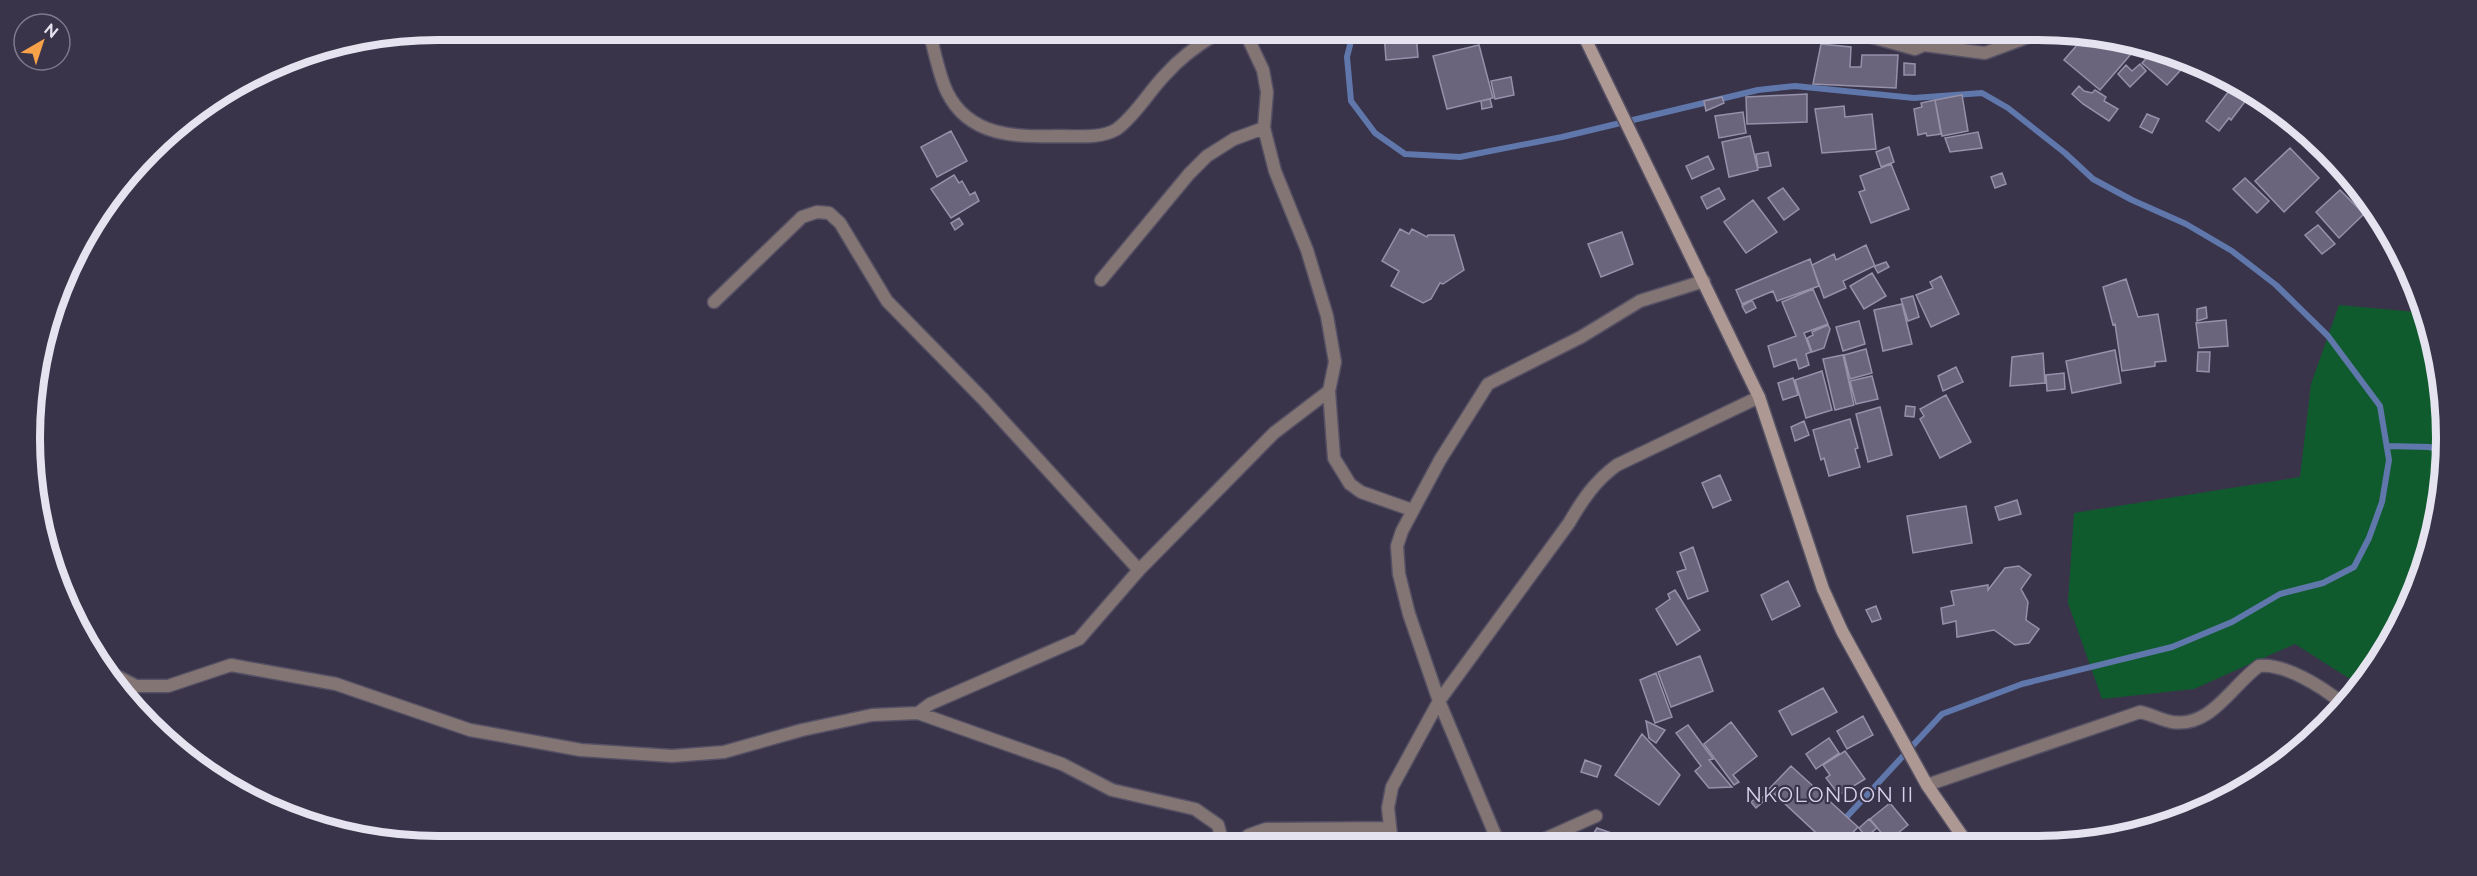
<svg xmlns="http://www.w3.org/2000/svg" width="2477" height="876" font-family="Raleway,sans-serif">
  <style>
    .green { fill: #105b2e }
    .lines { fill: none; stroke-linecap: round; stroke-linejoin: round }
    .stream { stroke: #6077ac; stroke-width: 6 }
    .building { fill: #6a657d; stroke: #9691aa; stroke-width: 1.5 }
    .street-casing { stroke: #555064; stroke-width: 15 }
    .secondary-casing { stroke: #555064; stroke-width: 15 }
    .street { stroke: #837573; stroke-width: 12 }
    .secondary { stroke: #ad9894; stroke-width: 12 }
    .labels { text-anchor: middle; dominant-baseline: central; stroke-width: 4.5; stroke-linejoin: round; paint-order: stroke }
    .quarter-label { font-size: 21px; letter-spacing: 1.5px; fill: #d7d1ed; stroke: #393449 }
    .rim { fill: none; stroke: #e6e3f1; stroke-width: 8 }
  </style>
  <rect width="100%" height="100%" fill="#393449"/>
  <!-- green -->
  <path class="green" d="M77,250L79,274L60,299L72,257Z
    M2339,305L2427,313L2443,384L2446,464L2433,543L2392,642L2358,684L2295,644L2194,689L2102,699L2068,603L2074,513L2300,477L2311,384Z"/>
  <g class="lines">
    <!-- stream -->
    <path class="stream" d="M1353,33L1347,57L1351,101L1375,133L1405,154L1460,157L1562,137L1758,90L1795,86L1914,98L1982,93L2008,108L2065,153L2093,179L2132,200L2186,224L2232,251L2276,285L2328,336L2380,406L2389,460L2382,502L2369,538L2354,567L2323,583L2280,594L2232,622L2172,647L2022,684L1942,714L1841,823
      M2387,446L2429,447L2446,451
      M1821,843L1830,834"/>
  </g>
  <!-- building -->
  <path class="building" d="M1818,31L1841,35V43L1815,42Z
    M1384,33H1416L1418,57L1386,60Z
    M2085,36L2090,40L2092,37L2114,40L2131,54L2100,90L2064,60Z
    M1821,44L1851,47L1850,67H1861L1862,55H1898L1896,88L1813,84Z
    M1479,45L1493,98L1447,109L1433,56Z
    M2156,48L2189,61L2167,85L2142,63Z
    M1904,63L1915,64V75H1904Z
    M2140,64L2146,71L2130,87L2118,74L2126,65L2132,71Z
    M1511,77L1514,95L1495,99L1491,81Z
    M2235,83L2250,95L2231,120L2229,118L2219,131L2206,121Z
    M2079,86L2084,91L2092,93L2095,90L2106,97L2104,101L2118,109L2109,121L2083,104L2072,94Z
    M1807,94V122L1747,124L1746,97Z
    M1962,95L1968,131L1942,136L1935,100Z
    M1722,97L1724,103L1706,111L1704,101Z
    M1490,99L1492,107L1482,109L1481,101Z
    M1935,100L1941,134L1927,136L1926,133L1918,135L1914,109L1922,107L1921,103Z
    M1844,106L1845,117L1872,114L1876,149L1822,153L1815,109Z
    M1743,112L1746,133L1719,138L1715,116Z
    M2147,114L2159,119L2152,133L2140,127Z
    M951,131L967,161L937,177L921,147Z
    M1978,132L1982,148L1950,152L1945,138Z
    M1750,136L1758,170L1729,177L1722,142Z
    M1889,147L1894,162L1881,167L1876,152Z
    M2290,148L2319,178L2284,212L2255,181Z
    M1768,152L1771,166L1758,168L1756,154Z
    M1708,156L1714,169L1692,179L1686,166Z
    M1891,164L1909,209L1871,223L1859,192L1865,190L1860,176Z
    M2002,173L2006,184L1995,188L1991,177Z
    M954,175L959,183L962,181L970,195L975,192L979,201L951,218L931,189Z
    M2245,178L2269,201L2257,213L2233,189Z
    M1719,188L1725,199L1707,209L1701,197Z
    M1783,188L1799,209L1784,220L1768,198Z
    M2340,190L2364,214L2339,238L2316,212Z
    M1753,200L1777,232L1746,253L1724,222Z
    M959,218L963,224L955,230L951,223Z
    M2318,225L2335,244L2322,254L2305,235Z
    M1400,229L1409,234L1412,229L1427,237L1428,235H1454L1464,270L1443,284L1440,283L1431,299L1423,303L1391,286L1399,271L1382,261Z
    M1622,232L1633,264L1601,277L1588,244Z
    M1866,245L1875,266L1886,262L1889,267L1878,273L1874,266L1843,281L1846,288L1824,298L1812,265L1834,254L1836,260Z
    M1810,259L1819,286L1777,301L1773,291L1742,304L1736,290Z
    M1872,273L1886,296L1864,309L1850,286Z
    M1941,276L1959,314L1931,327L1916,295L1933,288L1930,282Z
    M2126,279L2138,317L2158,314L2166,361L2155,362V366L2122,371L2115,324L2113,325L2103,287Z
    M1813,289L1828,324L1804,333L1811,352L1806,354L1809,365L1799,369L1796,359L1774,367L1768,346L1796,336L1782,302Z
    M1913,296L1919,317L1908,321L1901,299Z
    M1752,300L1756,308L1746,313L1742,306Z
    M1902,304L1912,344L1883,351L1874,310Z
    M2206,307L2207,318L2197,321V309Z
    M2226,320L2228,346L2199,348L2196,323Z
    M1859,321L1865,344L1843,351L1836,327Z
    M1828,325L1830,329L1824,348L1812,352L1807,338L1813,335L1812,332Z
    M1866,349L1872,373L1850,379L1844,355Z
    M2115,350L2121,383L2072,393L2066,361Z
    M2198,352H2210L2209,372L2197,371Z
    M2043,353L2045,383L2010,386L2012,357Z
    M1843,355L1854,405L1835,410L1823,359Z
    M1956,367L1963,382L1943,391L1938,376Z
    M1822,371L1832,410L1806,418L1795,380Z
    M2064,373L2065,389L2047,391L2046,375Z
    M1872,376L1878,399L1856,404L1850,381Z
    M1793,378L1798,395L1783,400L1778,383Z
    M1946,395L1971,442L1940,458L1920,419L1924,416L1920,409Z
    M1906,406L1915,407L1914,417L1905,416Z
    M1880,407L1892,455L1868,462L1856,414Z
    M1850,419L1858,448L1855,449L1860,467L1829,476L1824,458L1821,460L1813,430Z
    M1804,421L1809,435L1795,441L1791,427Z
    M1720,475L1731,500L1713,508L1702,483Z
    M2017,500L2021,514L1999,520L1995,507Z
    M1966,506L1972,543L1913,553L1907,516Z
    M1693,547L1708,591L1688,599L1677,572L1686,569L1680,553Z
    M2019,566L2031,575L2021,589L2028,602L2026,620L2039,629L2029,643L2015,645L1994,630L1957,637L1956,621L1943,624L1941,608L1954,605L1951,591L1988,585V590L2005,568Z
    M1788,581L1800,606L1772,620L1761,595Z
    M1675,590L1700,630L1677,645L1656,609L1670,599L1668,594Z
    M1876,606L1881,619L1872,622L1866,610Z
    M1700,656L1713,691L1671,707L1658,672Z
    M1656,673L1672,717L1655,723L1640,680Z
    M1823,688L1837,712L1792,735L1779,711Z
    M1863,716L1873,735L1847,749L1837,731Z
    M1646,721L1665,730L1656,743L1649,738Z
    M1731,722L1757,756L1733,775L1739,782L1734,785L1704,744Z
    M1688,725L1713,759L1709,760L1732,787L1709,788L1695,771L1701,766L1676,733Z
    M1642,734L1680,775L1659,805L1615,775Z
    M1829,738L1839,753L1816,769L1806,754Z
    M1845,751L1865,779L1839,795L1826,778L1830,775L1823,765Z
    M1585,760L1601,766L1597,777L1581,772Z
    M1791,766L1858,827L1843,843H1827L1769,789Z
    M1760,795L1765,800L1756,808L1751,802Z
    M1890,803L1908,825L1888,841L1870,819Z
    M1869,819L1877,828L1866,837L1859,828Z
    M1597,828L1640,843L1587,844Z"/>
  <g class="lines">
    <defs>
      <path id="street" d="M1850,31L1915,49L1924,45L1936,30
        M1246,34L1263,70L1267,92L1264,128L1275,171L1307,250L1327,316L1335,362L1329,391L1334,458L1350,484L1361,492L1412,510
        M930,35C935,53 939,75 947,92C969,137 1016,137 1059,136C1077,136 1101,139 1117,129C1137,114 1149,91 1166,74C1180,58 1198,45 1216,34
        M1924,45L1985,53L2044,31
        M1101,280L1189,174L1207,156L1234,139L1264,128
        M714,302L802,217L817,212L829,213L840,223L887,301L983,399L1139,570
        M101,668L136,686H168L231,665L336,684L470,730L581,750L672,756L724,752L802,730L872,715L918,713L1062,764L1112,790L1195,809L1218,825L1223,844
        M918,713L930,704L1079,639L1139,570L1274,433L1329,391
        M1927,785L2140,712C2151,714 2161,720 2172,722C2211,728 2231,686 2259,666C2285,663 2322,687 2342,703
        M1238,844L1249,835L1266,829L1390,828
        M1392,844L1388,808L1392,787L1439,701L1569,523C1583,499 1595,481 1617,465L1759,397
        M1499,844L1439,701L1409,614L1399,574L1397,546L1402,531L1440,460L1488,384L1581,337L1640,301L1704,281
        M1533,844L1596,816"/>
      <path id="secondary" d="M1582,32L1759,397L1823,589L1842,631L1927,785L1967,843"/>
    </defs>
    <!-- street casing -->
    <use href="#street" class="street-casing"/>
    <!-- secondary casing -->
    <use href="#secondary" class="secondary-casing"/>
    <!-- street -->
    <use href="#street" class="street"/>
    <!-- secondary -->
    <use href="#secondary" class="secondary"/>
  </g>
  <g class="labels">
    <!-- quarter labels -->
    <g class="quarter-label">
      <text x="1830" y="794">NKOLONDON II</text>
    </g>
  </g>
  <!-- crop -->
  <path d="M0 0H2477V876H0ZM438 40H2038A398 398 0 0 1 2436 438V438A398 398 0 0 1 2038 836H438A398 398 0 0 1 40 438V438A398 398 0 0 1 438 40Z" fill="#393449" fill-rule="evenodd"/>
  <path class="rim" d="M438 40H2038A398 398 0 0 1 2436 438V438A398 398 0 0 1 2038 836H438A398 398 0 0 1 40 438V438A398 398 0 0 1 438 40Z"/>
  <!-- north arrow -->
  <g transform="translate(42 42) rotate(39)"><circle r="28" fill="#393449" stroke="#7e7a8c" stroke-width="1.5"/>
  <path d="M0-4.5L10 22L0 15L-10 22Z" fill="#f7a149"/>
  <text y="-9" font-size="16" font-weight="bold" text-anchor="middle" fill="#e6e3f1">N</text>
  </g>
</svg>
